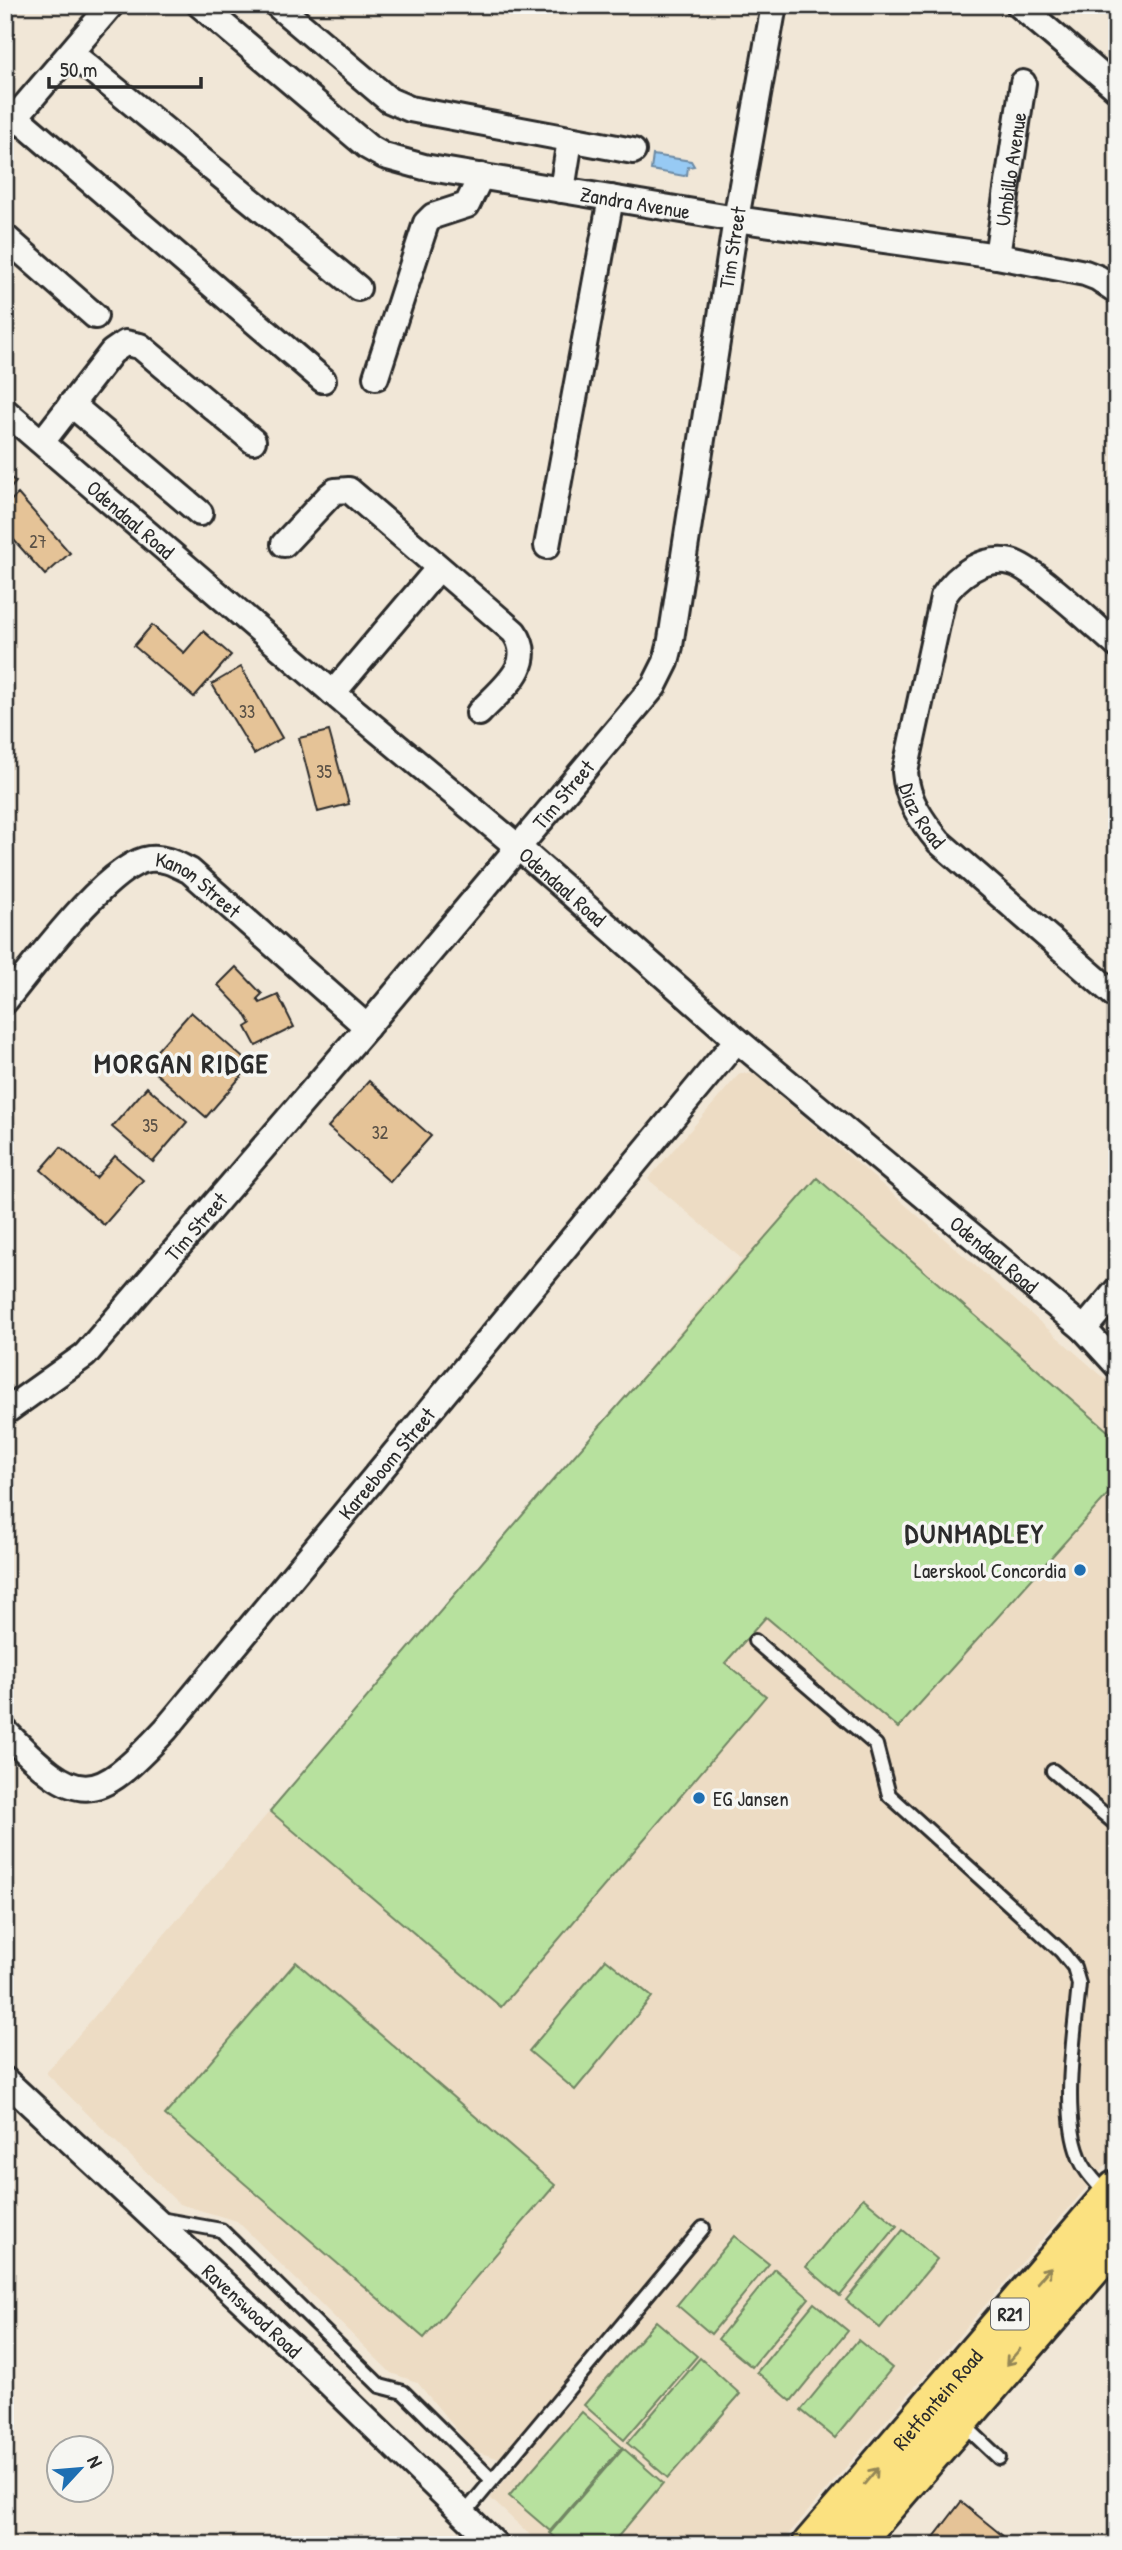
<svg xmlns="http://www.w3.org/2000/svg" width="1122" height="2550" font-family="'Patrick Hand',sans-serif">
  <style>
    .built { fill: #eddcc4 }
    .green { fill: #b7e19e; stroke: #718664; stroke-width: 2 }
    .water { fill: #97caf4; stroke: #6c8aa4; stroke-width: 2 }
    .building { fill: #e5c397; stroke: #2b2b2b; stroke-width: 2 }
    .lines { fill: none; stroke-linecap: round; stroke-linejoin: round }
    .lane-casing { stroke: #2b2b2b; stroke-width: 18 }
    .street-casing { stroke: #2b2b2b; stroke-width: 30 }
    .primary-casing { stroke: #2b2b2b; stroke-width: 44 }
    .lane { stroke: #f6f6f2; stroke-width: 12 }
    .street { stroke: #f6f6f2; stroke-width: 24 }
    .primary { stroke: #fbe180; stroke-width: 38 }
    .oneway { stroke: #938656 }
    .poi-dot { fill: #1f6fb2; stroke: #f6f6f2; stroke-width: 2.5 }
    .labels { text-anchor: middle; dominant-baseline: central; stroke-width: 7; stroke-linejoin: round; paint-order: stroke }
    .number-label { font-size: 18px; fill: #5a5146 }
    .shield { fill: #f6f6f2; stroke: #686867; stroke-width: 2 }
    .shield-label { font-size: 19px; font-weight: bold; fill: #2b2b2b }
    .street-label { font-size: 21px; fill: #2b2b2b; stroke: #f6f6f2 }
    .poi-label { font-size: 21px; fill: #2b2b2b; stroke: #f6f6f2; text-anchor: end }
    .district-label { font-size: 28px; font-weight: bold; letter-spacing: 2px; fill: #2b2b2b; stroke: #f6f6f2 }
  </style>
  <rect width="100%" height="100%" fill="#f1e7d7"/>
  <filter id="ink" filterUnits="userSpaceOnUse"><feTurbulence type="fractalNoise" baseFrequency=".0143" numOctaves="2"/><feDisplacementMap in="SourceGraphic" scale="14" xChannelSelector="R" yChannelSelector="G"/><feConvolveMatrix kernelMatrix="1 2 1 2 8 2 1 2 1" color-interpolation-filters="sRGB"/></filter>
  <g filter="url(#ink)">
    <!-- built -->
    <path class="built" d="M740,1073L755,1074L1117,1389V2152L779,2545H541L490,2498L521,2461L507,2450L500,2459L474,2451L417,2382L391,2373L237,2221L179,2204L46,2073L742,1259L648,1179Z"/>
    <!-- green -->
    <path class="green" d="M817,1178L1117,1439V1484L898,1728L766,1617L725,1663L766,1696L501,2007L270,1811L532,1504Z
      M606,1959L652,1997L575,2090L529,2051Z
      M296,1962L555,2185L424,2338L165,2115Z
      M863,2198L897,2226L840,2296L806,2267Z
      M903,2230L937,2259L880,2328L846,2300Z
      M734,2236L769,2264L711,2334L677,2305Z
      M775,2269L809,2298L752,2367L718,2339Z
      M814,2303L848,2331L791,2401L757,2372Z
      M656,2321L697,2356L624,2440L584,2405Z
      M858,2340L892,2368L835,2438L801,2410Z
      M700,2358L740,2394L668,2478L627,2443Z
      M582,2412L622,2447L550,2531L509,2496Z
      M623,2448L663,2483L611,2545H564L550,2533Z"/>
    <!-- water -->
    <path class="water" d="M653,155L691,161L694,166L688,167L687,175L684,176L651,170Z"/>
    <!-- building -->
    <path class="building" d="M5,473L16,482L5,495Z
      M18,494L70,553L45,575L5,530V506Z
      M152,625L184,653L203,631L231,655L194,697L134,646Z
      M241,667L282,738L254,754L212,684Z
      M329,731L349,804L318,812L299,738Z
      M236,967L262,994L257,999L260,1003L278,995L294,1027L256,1046L246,1027L251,1024L244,1012L218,985Z
      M191,1012L251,1065L206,1117L145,1064Z
      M369,1081L431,1136L390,1182L328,1127Z
      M147,1087L187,1122L153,1162L112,1127Z
      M61,1147L96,1178L115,1156L143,1180L104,1225L41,1170Z
      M961,2502L1003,2536L994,2545H928Z"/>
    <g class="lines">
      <defs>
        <path id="lane" d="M755,1641L876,1745L889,1795L1061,1951L1074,1967L1079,1984C1075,2031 1061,2112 1079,2156C1084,2171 1097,2183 1107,2195
          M1053,1771L1117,1825
          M160,2219L221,2230L380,2386L403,2392L491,2479
          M962,2423L999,2458
          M464,2514L703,2228"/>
        <g id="street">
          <path id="s1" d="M200,5L368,147L384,156L424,167L736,219L997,256L1085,273L1098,278L1117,291"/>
          <path d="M277,5L389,100L410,109L633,151"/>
          <path d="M1019,5L1117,89"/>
          <path d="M71,53L358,288"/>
          <path d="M16,117L323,380"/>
          <path d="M7,127L111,5"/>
          <path d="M562,190L570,140"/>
          <path d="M5,237L95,316"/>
          <path id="s2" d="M997,256L1023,83"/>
          <path d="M376,377L426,223L433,216L467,205L481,176"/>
          <path d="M71,404L200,513"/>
          <path id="s3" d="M5,411L333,693L518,847L737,1040L1084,1329L1117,1365"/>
          <path d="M42,442L112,352L125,343L140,346L253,441"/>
          <path d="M284,544L330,495L335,491L349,490L514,632C538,665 501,689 479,713"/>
          <path d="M547,546L611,198"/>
          <path id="s4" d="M1117,645C1096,627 1033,567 1011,562C983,556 957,575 943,597L905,772C907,800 921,820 939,842L1117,997"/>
          <path d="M333,693L438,569"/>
          <path id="s5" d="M5,1001C32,968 109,863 149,859C164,857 176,864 190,871L367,1027"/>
          <path d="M1084,1329L1117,1290"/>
          <path id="s6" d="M5,1412L85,1355L367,1027L654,686L666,662L670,646L736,219L774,5"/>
          <path id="s7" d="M5,1731C79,1808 94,1806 166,1729L737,1040"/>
          <path id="s8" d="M5,2080L298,2353L496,2545"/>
        </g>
        <g id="primary">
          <path id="s9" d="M812,2545L1117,2190"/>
          <path d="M851,2545L1117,2238"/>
        </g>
      </defs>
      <!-- lane casing -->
      <use href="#lane" class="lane-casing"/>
      <!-- street casing -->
      <use href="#street" class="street-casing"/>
      <!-- primary casing -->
      <use href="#primary" class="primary-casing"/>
      <!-- lane -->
      <use href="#lane" class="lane"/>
      <!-- street -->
      <use href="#street" class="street"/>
      <!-- primary -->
      <use href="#primary" class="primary"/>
    </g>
    <!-- one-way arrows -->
    <defs><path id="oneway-shaft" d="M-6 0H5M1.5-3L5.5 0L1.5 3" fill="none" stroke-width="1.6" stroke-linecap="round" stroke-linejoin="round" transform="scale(1.75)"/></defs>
    <g class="oneway">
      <use href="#oneway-shaft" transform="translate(1044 2275) rotate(-49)"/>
      <use href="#oneway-shaft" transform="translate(1013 2357) rotate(131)"/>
      <use href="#oneway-shaft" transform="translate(871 2476) rotate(-50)"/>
    </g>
  </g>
  <!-- markers -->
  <g class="poi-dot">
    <circle cx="1080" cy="1570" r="7"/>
    <circle cx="699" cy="1798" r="7"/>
  </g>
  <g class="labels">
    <!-- number labels -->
    <g class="number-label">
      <text x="38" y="541">27</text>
      <text x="247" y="711">33</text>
      <text x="324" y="771">35</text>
      <text x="150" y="1125">35</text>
      <text x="380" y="1132">32</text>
    </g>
    <!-- shield labels -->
    <rect class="shield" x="991" y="2298.5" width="38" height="31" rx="5"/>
    <g class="shield-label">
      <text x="1010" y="2314">R21</text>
    </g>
    <!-- street labels -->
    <g class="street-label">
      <text stroke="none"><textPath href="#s2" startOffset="88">Umbillo Avenue</textPath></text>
      <text stroke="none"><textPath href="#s1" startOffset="494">Zandra Avenue</textPath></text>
      <text stroke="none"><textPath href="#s6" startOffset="1423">Tim Street</textPath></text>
      <text stroke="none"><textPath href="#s3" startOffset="166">Odendaal Road</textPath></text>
      <text stroke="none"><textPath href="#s6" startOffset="835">Tim Street</textPath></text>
      <text stroke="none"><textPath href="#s4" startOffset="443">Diaz Road</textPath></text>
      <text stroke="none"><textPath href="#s3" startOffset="733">Odendaal Road</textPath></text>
      <text stroke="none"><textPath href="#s5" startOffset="262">Kanon Street</textPath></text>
      <text stroke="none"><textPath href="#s6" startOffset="268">Tim Street</textPath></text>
      <text stroke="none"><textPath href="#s3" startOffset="1300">Odendaal Road</textPath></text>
      <text stroke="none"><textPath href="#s7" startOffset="548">Kareeboom Street</textPath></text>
      <text stroke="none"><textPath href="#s8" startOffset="338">Ravenswood Road</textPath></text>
      <text stroke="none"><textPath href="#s9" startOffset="192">Rietfontein Road</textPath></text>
    </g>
    <!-- poi labels -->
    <g class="poi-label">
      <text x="1066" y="1570">Laerskool Concordia</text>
      <text x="713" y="1798" text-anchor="start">EG Jansen</text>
    </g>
    <!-- district labels -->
    <g class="district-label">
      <text x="182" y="1063">MORGAN RIDGE</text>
      <text x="975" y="1533">DUNMADLEY</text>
    </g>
  </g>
  <!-- margin -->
  <rect width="1122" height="2550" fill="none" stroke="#f6f6f2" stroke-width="28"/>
  <rect x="14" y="14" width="1094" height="2522" fill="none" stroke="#2b2b2b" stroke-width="2.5" filter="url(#ink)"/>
  <!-- north arrow -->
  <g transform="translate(80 2469) rotate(64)"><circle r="33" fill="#f6f6f2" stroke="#a5a5a2" stroke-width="2"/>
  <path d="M0-5L12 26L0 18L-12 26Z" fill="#1f6fb2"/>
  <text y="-10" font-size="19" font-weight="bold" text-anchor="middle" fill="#2b2b2b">N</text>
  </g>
  <!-- scale -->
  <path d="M49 77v10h152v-10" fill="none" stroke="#2b2b2b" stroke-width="3.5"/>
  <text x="60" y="77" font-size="21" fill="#2b2b2b" stroke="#f6f6f2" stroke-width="5" paint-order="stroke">50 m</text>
</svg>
